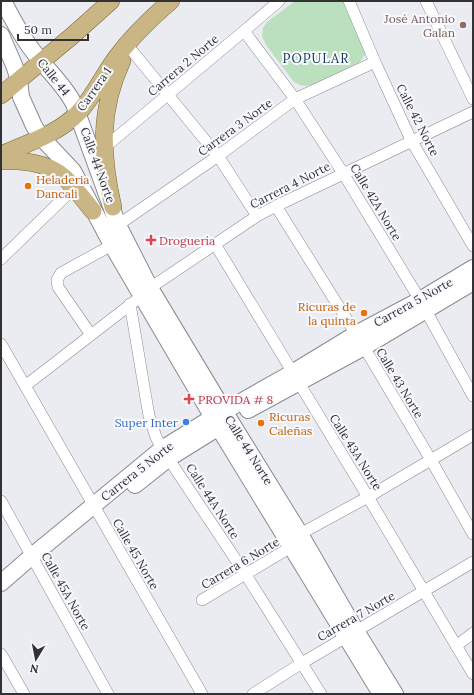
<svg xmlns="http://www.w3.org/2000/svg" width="474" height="695" font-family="Lora,serif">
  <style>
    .green { fill: #bae0be }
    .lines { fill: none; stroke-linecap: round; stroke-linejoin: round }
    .street-casing { stroke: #8a8b91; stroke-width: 12 }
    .secondary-casing { stroke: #8a8b91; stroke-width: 18 }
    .primary-casing { stroke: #7d6833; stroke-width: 18 }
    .street { stroke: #fff; stroke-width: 11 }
    .secondary { stroke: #fff; stroke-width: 16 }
    .primary { stroke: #c9b684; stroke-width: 17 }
    .education-dot { fill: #8d6e63; stroke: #f8f9fe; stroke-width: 1.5 }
    .food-dot { fill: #e8710a; stroke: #f8f9fe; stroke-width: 1.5 }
    .health-dot { fill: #e0444e; stroke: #f8f9fe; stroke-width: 1.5 }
    .shop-dot { fill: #3f7fe0; stroke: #f8f9fe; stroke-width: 1.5 }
    .labels { text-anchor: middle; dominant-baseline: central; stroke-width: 4; stroke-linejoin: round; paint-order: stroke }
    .education-label { font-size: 12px; fill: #785e54; stroke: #f8f9fe; text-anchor: end }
    .street-label { font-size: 12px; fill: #323235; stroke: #f8f9fe }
    .food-label { font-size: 12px; fill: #c56008; stroke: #f8f9fe; text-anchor: start }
    .health-label { font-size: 12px; fill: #be3a42; stroke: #f8f9fe; text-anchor: start }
    .shop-label { font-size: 12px; fill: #366cbe; stroke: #f8f9fe; text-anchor: end }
    .neighbourhood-label { font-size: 13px; letter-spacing: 1px; fill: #113a51; stroke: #f8f9fe }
  </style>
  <rect width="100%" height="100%" fill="#eaecf2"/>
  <!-- green -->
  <path class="green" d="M295,1H342L346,3L366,53L360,62L314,84C306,87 301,86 294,82L266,45L262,36L263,28L267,22Z"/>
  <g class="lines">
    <defs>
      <path id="street" d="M349,1L375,62L411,140L473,246
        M426,1L473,99
        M244,31L295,99L343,173L420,300L473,396
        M128,48L133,52L218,156L257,216
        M104,148L244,31L279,1
        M276,206L364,347L431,460L473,534
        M118,225L218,156L295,99L375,62
        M215,244L368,497L473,674
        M1,259L74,188
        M150,288L257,216L276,206L473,112
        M130,304L149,416L156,437L162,449L246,575L321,694
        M91,335L58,287L57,280L61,273L112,245
        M1,344L202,694
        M25,386L135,301
        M1,501L108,694
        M300,534L368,497L473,435
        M202,600L291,547
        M456,646L473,633
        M1,654L24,694
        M253,694L302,663L473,562"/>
      <path id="secondary" d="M3,1C12,18 21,36 33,51C46,69 64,84 74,104L118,225L150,288L221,406L300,534L356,631L395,694
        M1,35L14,65L19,80L21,97L34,126L41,137L73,171L112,245L222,433L381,694
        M248,410L364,347L473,282
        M135,485L169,458L214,430
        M1,583L32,556L162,449L207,421L292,373L356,334L420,300L473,268"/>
      <path id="primary" d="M1,95L72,36L111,1
        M1,155C27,143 58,134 78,113C92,99 104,74 116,58C132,36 151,18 171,1
        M1,161C22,160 48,163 65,178C75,188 84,200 93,211
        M113,207C101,155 99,110 122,61"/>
    </defs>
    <!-- street casing -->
    <use href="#street" class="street-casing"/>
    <!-- secondary casing -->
    <use href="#secondary" class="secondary-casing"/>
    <!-- primary casing -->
    <use href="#primary" class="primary-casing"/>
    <!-- street -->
    <use href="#street" class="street"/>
    <!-- secondary -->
    <use href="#secondary" class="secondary"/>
    <!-- primary -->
    <use href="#primary" class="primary"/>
  </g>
  <!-- markers -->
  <circle class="education-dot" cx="463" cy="25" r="4"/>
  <g class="food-dot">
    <circle cx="28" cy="186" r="4"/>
    <circle cx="364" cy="313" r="4"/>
    <circle cx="261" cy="423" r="4"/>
  </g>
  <g class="health-dot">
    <path d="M149 234h4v4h4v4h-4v4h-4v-4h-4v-4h4z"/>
    <path d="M187 393h4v4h4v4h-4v4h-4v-4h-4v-4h4z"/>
  </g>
  <circle class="shop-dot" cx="186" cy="422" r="4"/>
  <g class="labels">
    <!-- education labels -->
    <g class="education-label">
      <text x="455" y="18">José Antonio<tspan x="455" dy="14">Galan</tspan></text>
    </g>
    <!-- street labels -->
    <g class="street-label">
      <text transform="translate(183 65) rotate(-40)">Carrera 2 Norte</text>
      <text transform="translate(54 77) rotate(51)">Calle 44</text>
      <text transform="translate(94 89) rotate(-55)">Carrera 1</text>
      <text transform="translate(418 120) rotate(63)">Calle 42 Norte</text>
      <text transform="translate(235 127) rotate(-36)">Carrera 3 Norte</text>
      <text transform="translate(98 165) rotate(70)">Calle 44 Norte</text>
      <text transform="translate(290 185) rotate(-27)">Carrera 4 Norte</text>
      <text transform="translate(376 202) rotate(59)">Calle 42A Norte</text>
      <text transform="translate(413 302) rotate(-29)">Carrera 5 Norte</text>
      <text transform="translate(400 383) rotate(59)">Calle 43 Norte</text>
      <text transform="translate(249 450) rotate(58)">Calle 44 Norte</text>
      <text transform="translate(356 452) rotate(58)">Calle 43A Norte</text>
      <text transform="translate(137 471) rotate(-38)">Carrera 5 Norte</text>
      <text transform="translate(213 501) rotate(57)">Calle 44A Norte</text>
      <text transform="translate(136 554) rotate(60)">Calle 45 Norte</text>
      <text transform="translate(240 563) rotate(-31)">Carrera 6 Norte</text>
      <text transform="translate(66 591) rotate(61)">Calle 45A Norte</text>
      <text transform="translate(356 616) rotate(-30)">Carrera 7 Norte</text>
    </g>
    <!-- food labels -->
    <g class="food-label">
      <text x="36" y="179">Heladeria<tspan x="36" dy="14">Dancali</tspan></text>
      <text x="356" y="306" text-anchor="end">Ricuras de<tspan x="356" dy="14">la quinta</tspan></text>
      <text x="269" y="416">Ricuras<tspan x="269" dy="14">Caleñas</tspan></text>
    </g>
    <!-- health labels -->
    <g class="health-label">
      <text x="159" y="240">Droguería</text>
      <text x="198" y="399">PROVIDA # 8</text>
    </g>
    <!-- shop labels -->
    <g class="shop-label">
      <text x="178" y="422">Super Inter</text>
    </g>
    <!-- neighbourhood labels -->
    <g class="neighbourhood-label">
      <text x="316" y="58">POPULAR</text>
    </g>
  </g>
  <!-- border -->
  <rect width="474" height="695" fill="none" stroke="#323235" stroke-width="4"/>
  <!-- north arrow -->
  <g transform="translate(36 659) rotate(190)" stroke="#f8f9fe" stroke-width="3" paint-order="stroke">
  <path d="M0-3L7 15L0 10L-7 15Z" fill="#323235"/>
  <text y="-6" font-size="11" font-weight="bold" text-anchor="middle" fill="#323235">N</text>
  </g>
  <!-- scale -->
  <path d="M18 34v6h70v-6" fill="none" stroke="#323235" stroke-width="2"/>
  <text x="24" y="34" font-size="12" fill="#323235" stroke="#f8f9fe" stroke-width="3" paint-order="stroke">50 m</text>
</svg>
